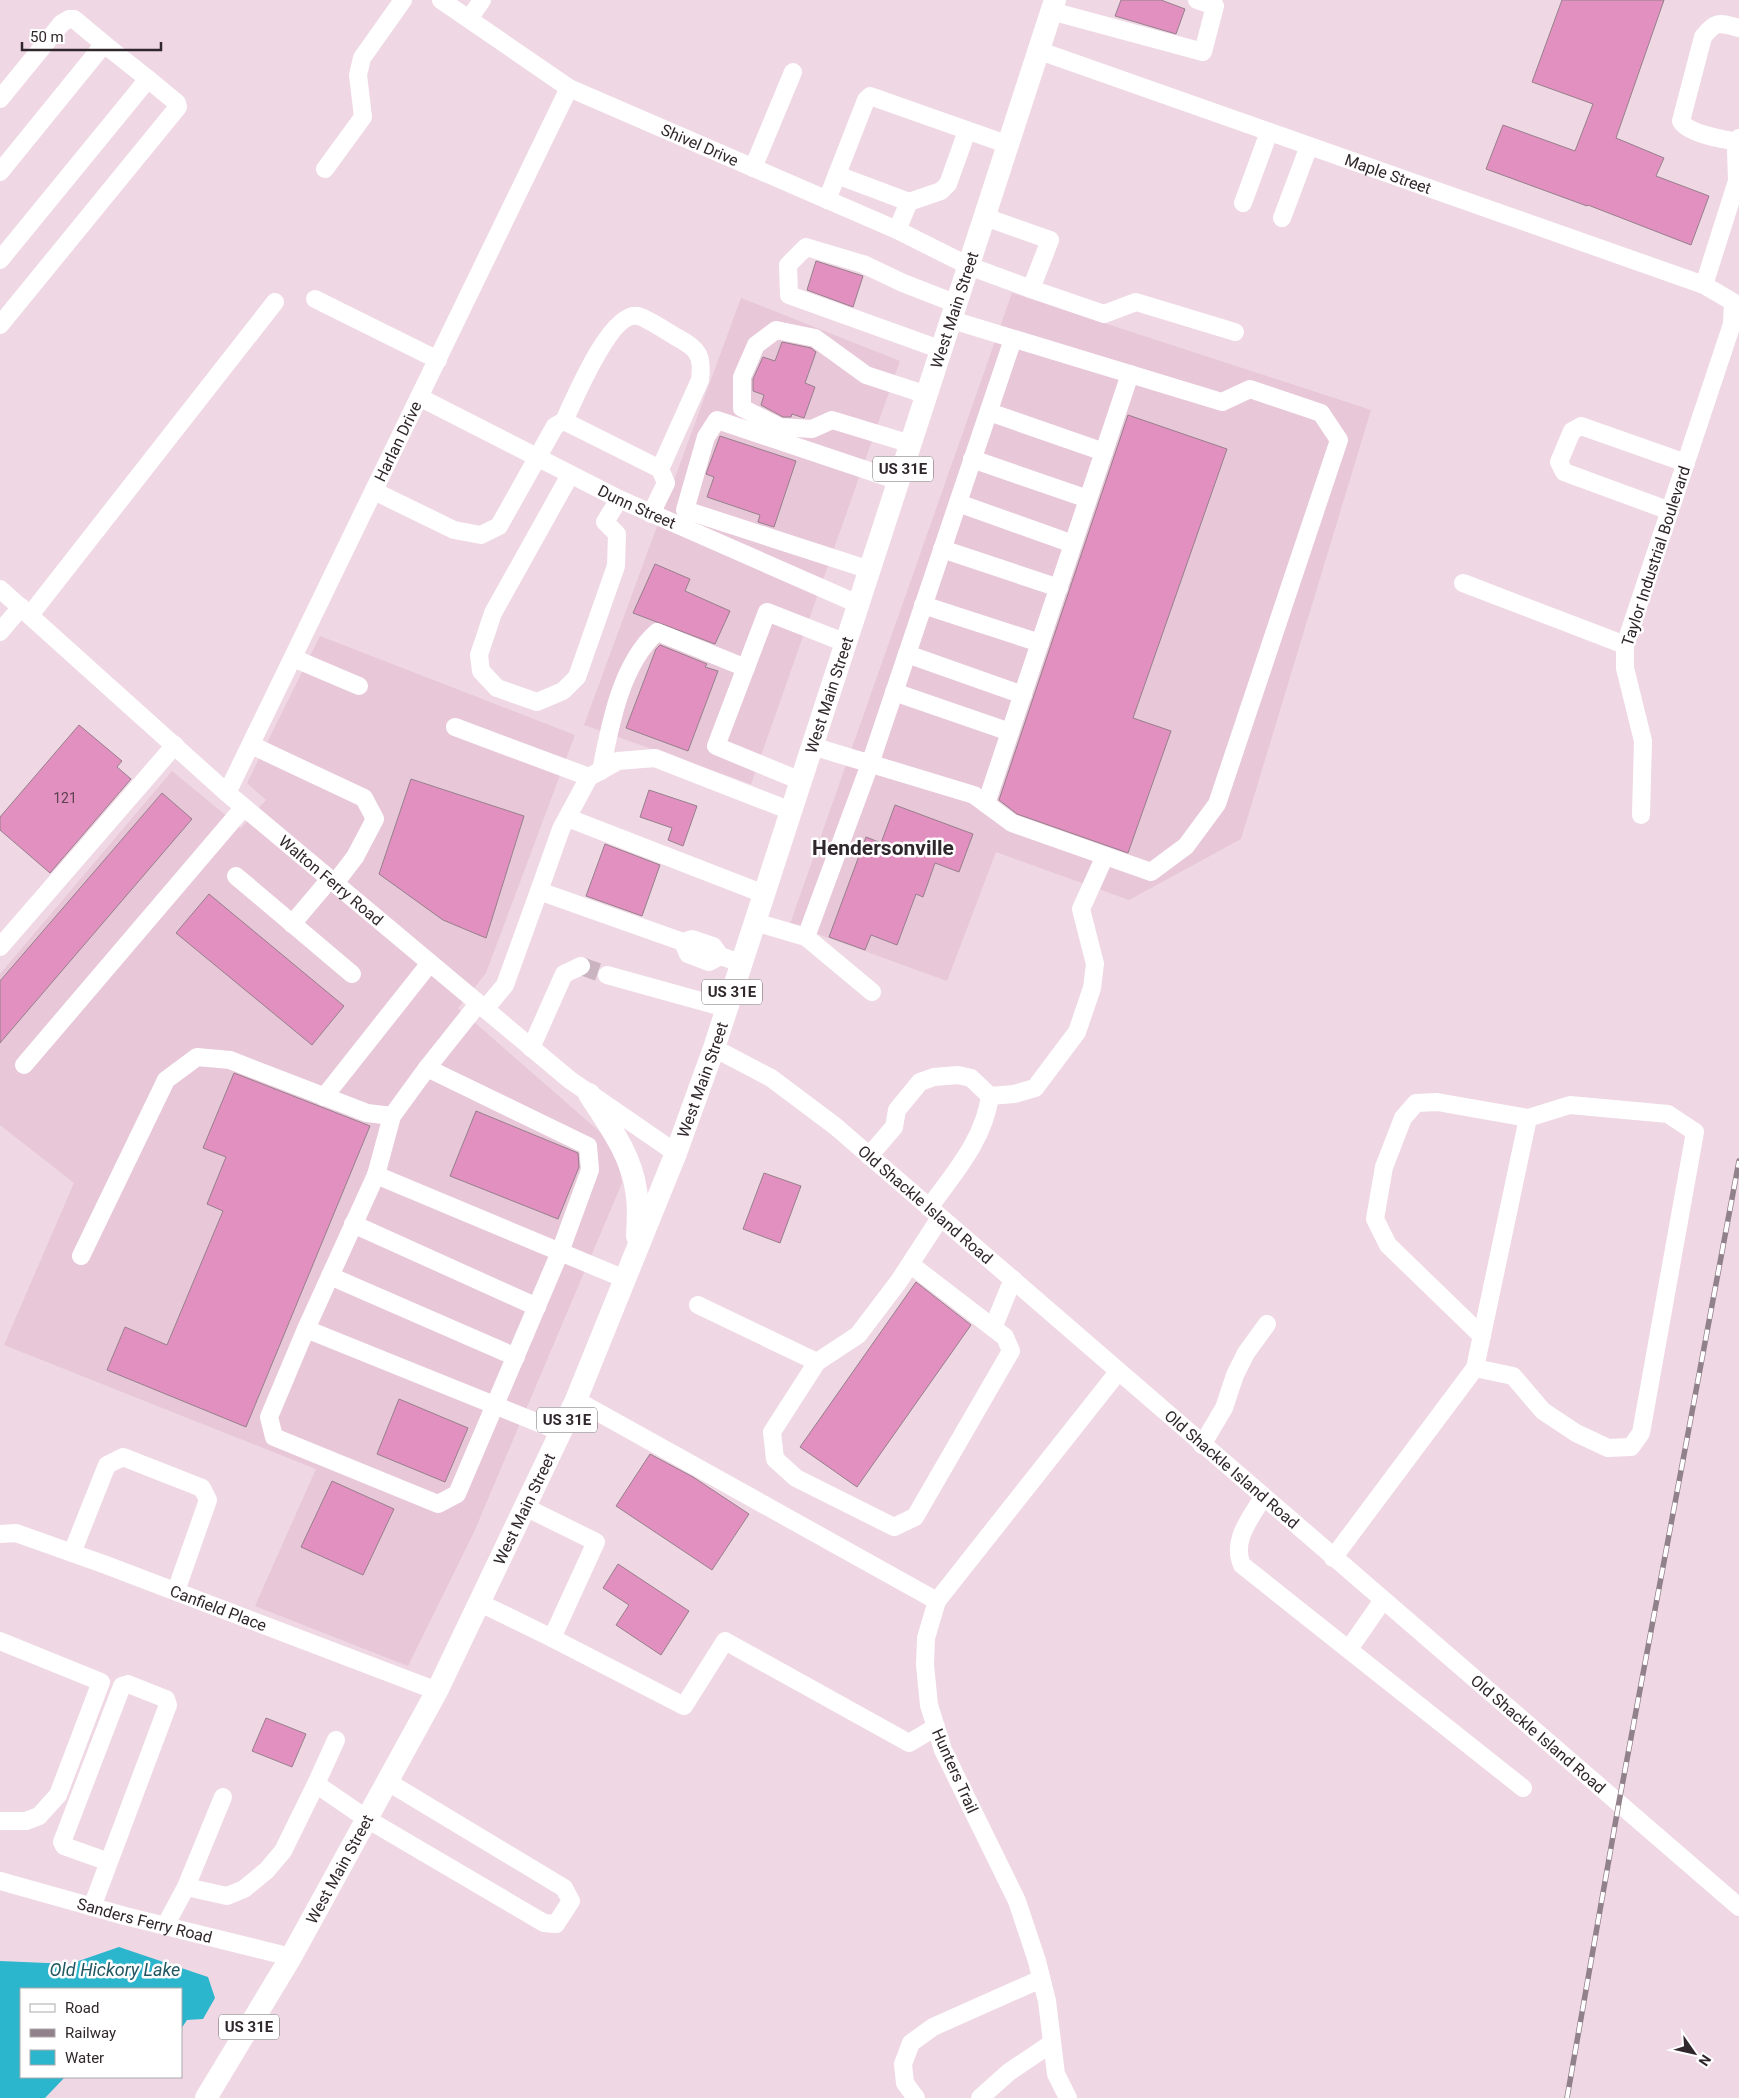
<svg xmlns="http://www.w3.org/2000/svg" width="1739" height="2098" font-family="Roboto,sans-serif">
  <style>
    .built { fill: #e7c7d8 }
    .water { fill: #2cb6cd }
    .building { fill: #e290bf; stroke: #96808c }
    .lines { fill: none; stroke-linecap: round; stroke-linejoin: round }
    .minor-tunnel { stroke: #c9b4bf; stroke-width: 18; stroke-dasharray: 18 9; stroke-linecap: butt }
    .minor { stroke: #fff; stroke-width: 18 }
    .major { stroke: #fff; stroke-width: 22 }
    .rail-casing { stroke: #91818a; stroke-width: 5.5 }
    .rail { stroke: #fff; stroke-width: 4; stroke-dasharray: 11; stroke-linecap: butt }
    .labels { text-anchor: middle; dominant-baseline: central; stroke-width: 5; stroke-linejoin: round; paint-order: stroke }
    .number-label { font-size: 14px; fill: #5c4151 }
    .shield { fill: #fff; stroke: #6e686b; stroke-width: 1 }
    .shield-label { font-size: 15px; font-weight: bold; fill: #30272c }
    .street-label { font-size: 16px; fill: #30272c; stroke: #fff }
    .water-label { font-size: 18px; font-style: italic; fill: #235862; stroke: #fff }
    .district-label { font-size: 21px; font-weight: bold; fill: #30272c; stroke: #fff }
  </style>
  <rect width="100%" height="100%" fill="#efd7e4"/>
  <!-- built -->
  <path class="built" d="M1012,293L1371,410L1241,839L1129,900L996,852L947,981L790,924Z
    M741,298L900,361L751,784L584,725Z
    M320,636L575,735L486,973L458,1008L600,1132L616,1152L622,1183L474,1532L408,1666L255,1606L316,1469L4,1345L74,1183L0,1125V974L172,771L241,828L266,800L247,783Z"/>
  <!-- water -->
  <path class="water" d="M119,1947L208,1977L215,1998L203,2019L187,2020L181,2029V1989H21V2077H65L45,2098H0V1961L70,1964Z"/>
  <!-- building -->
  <path class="building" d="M1121,0H1161L1185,9L1176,34L1115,16Z
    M1562,0H1664L1616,138L1664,158L1656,176L1709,196L1691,245L1588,205L1587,206L1486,169L1503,125L1575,151L1593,104L1532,82Z
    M816,261L863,276L853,307L807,290Z
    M782,342L811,348L816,352L805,383L815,387L804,418L792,414L791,417H783L761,405L764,395L753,391V379L763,357L775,361Z
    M1128,415L1227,449L1133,718L1171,731L1128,853L1017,814L999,800Z
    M720,436L796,461L774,527L758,522L760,515L707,497L714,477L706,474Z
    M655,564L690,579L685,591L730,611L715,644L633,613Z
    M660,645L707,664L705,667L718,671L688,751L626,728L656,649Z
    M79,725L122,761L117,767L131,779L50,873L0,830V817Z
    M411,779L524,816L486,938L443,920L379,874Z
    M649,790L697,806L683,846L668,840L672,828L640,817Z
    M162,793L192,819L0,1043V981Z
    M895,805L973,834L959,872L935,863L923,897L916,894L897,945L871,935L865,950L829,937L866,837L881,843Z
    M605,844L660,865L642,916L586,896Z
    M209,894L344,1006L312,1045L176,933Z
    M234,1073L370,1126L246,1427L107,1370L125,1327L167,1345L223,1211L207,1204L226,1157L203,1148Z
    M476,1111L578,1153L579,1167L558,1219L450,1176Z
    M764,1173L801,1186L780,1243L743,1229Z
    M916,1282L971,1325L857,1487L800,1447Z
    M399,1399L468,1428L445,1482L377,1454Z
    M650,1454L693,1477L749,1514L712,1570L616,1506Z
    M332,1481L394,1509L363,1575L301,1547Z
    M618,1564L689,1611L661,1655L616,1625L629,1605L603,1588Z
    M266,1718L306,1734L292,1767L252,1751Z"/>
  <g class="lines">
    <!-- minor-tunnel -->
    <path class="minor-tunnel" d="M581,966L607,975"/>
    <!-- minor -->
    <g class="minor">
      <path id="s1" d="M441,0L569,88L897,230L969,266L1031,289L1050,240L985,217"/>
      <path d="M1051,11L1203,52L1215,6L1197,0"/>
      <path d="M469,19L482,0"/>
      <path id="s2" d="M1040,51L1704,285L1733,302L1732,324L1625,645V668L1643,741L1641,815"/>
      <path d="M0,99L62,23L69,19H74L104,44"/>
      <path d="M1738,142C1723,139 1688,134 1681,121L1703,37C1716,20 1720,23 1739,28"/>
      <path d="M753,168L793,72"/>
      <path d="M325,169L363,117L358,75L362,58L403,0"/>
      <path d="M0,172L104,44L148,79L0,260"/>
      <path d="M837,175L909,202"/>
      <path d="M827,200L866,100L870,96L1009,145"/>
      <path d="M1243,203L1269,132"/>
      <path d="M1282,218L1309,146"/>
      <path d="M897,230L909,202L941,191L948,184L967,131"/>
      <path d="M1704,285L1737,181L1736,150L1739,138"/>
      <path d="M1031,289L1104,314L1136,302L1235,332"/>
      <path d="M315,299L438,360"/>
      <path d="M0,325L178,107L177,103L148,79"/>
      <path d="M942,350L789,295L788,265L806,247L863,264L903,283L957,304"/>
      <path id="s3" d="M419,397L619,499L858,604"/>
      <path d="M989,412L1104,452"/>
      <path d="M564,421C574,400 611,310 638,316C647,318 669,333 678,338C699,349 703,357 700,380L660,469"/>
      <path d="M911,444L832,420L812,429L780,427L742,408V377L756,345L776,330L815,338L866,375L927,395"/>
      <path d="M972,459L1088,499"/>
      <path d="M570,475L493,613L479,655L481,671L497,688L537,702L563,691L577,677L616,566L617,534L605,522L619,499"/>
      <path d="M374,491L454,530L481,535L499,526L555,426L564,421L660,469L666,483L651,514"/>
      <path d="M958,503L1073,544"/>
      <path d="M1670,511L1564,472L1559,462L1572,431L1581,426L1686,463"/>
      <path d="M942,549L1059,588"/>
      <path d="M870,570L685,510L706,437L717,420L899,481"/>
      <path d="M1463,583L1625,645"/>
      <path id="s4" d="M0,589L227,793L570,1080L676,1153"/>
      <path d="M923,605L1040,643"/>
      <path d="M30,615L275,302"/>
      <path d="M0,632L21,607"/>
      <path d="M907,654L1023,695"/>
      <path d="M293,658L359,686"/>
      <path d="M894,692L1010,732"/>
      <path d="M455,727L589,777"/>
      <path d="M251,745L364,798L375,819L355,857L335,883"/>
      <path d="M812,746L974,795L1012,823L1151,872L1186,846L1217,804L1339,440L1321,413L1250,389L1222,402L952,320"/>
      <path d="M601,771C610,725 621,664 657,632L746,668"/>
      <path d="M801,781L716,746L767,612L846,643"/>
      <path id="s5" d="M227,793L569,88"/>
      <path d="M986,804L1130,374"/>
      <path d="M568,818L764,894"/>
      <path d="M236,876L352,974"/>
      <path d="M539,891L561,829L589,777L618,761L655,758L791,811"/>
      <path d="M755,922L806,937L870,764L1013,339"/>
      <path d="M292,924L330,879"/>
      <path d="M806,937L872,992"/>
      <path d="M683,942L688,954L709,962L720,956"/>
      <path d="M0,947L175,745"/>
      <path d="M607,975L726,1008"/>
      <path d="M485,1009L505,985L539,891L683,942L692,939L713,946L720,956L741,963"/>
      <path d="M531,1048L564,974L581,966"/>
      <path id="s6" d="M714,1048L771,1078L835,1126L1739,1907"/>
      <path d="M24,1065L244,807"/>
      <path d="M427,1068L478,1004"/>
      <path d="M324,1097L430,963"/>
      <path d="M869,1156L894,1127L897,1110L920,1082L934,1077L958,1075L971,1078L990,1096L1014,1094L1035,1088L1077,1032L1092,988L1095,964L1081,909L1105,856"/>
      <path d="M929,1208C954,1173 984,1140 990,1096"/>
      <path d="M353,1224L537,1307"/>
      <path d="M81,1256L166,1080L197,1057L230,1060L367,1113L392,1116"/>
      <path d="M910,1264L1005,1337L1011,1351L915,1517L894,1527L796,1478L775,1459L772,1432L817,1362L858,1335L899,1281L940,1218"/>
      <path d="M330,1276L516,1357"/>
      <path d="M698,1305L817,1362"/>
      <path d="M993,1328L1013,1279"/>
      <path d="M306,1329L269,1417L274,1437L438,1504L457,1494L560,1252L590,1170L588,1146L427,1068L392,1116L376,1175"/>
      <path d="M1482,1336L1388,1245L1375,1219L1384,1167L1403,1118L1416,1103L1437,1102L1528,1118"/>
      <path d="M576,1400L937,1601"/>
      <path d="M561,1432L306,1329L376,1175L625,1279"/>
      <path d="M1202,1445L1224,1408L1235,1375L1246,1353L1267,1324"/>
      <path d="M1263,1497C1251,1518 1231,1540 1242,1565L1523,1788"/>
      <path d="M525,1507L596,1542L552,1638"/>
      <path id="s7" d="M0,1534L16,1533L106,1565L437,1691"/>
      <path d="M72,1553L107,1465L123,1457L202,1488L208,1500L176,1591"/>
      <path d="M1333,1558L1475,1368L1528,1118L1570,1105L1668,1114L1695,1132L1641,1433L1631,1447L1608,1448L1576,1433L1543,1411L1513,1376L1475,1368"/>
      <path d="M480,1603L552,1638L684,1706L725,1641L909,1743L936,1727"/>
      <path d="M0,1641L101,1682L58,1795L39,1816L26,1821H2"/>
      <path d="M1349,1649L1383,1600"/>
      <path d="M316,1784L336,1740"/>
      <path id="s8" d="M0,1881L125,1916L291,1957"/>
      <path d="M186,1887L223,1797"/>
      <path d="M92,1907L168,1705L166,1699L128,1684L122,1686L62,1842L64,1846L109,1862"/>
      <path d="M165,1926L186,1887L227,1896L244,1889L267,1870L283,1851L316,1784L367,1819L544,1923L556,1924L571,1901L564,1888L388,1782"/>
      <path d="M916,2098L905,2083L903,2064L911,2043L933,2027L1041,1979"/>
      <path d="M980,2098L1009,2072L1052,2043"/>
      <path d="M1068,2098L1056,2074L1047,2001L1037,1961L1017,1901L943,1750L929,1705L925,1665L926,1638L937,1601L1118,1372"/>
    </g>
    <!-- major -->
    <g class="major">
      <path d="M589,1094C608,1124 631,1154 636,1190C639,1205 638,1220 637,1236"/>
      <path id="s9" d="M206,2098L291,1957L437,1691L576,1400L676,1153L714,1048L1055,0"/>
    </g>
    <defs>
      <path id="rail" d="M1567,2098L1619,1802L1739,1161"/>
    </defs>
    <!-- rail casing -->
    <use href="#rail" class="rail-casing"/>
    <!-- rail -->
    <use href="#rail" class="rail"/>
  </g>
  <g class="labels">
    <!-- number labels -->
    <g class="number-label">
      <text x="65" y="798">121</text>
    </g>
    <!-- shield labels -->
    <g class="shield">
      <rect x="873" y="456.5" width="60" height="25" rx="4"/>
      <rect x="702" y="979.5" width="60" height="25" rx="4"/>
      <rect x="537" y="1407.5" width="60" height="25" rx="4"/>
      <rect x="219" y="2014.5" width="60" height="25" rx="4"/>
    </g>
    <g class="shield-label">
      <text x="903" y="469">US 31E</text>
      <text x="732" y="992">US 31E</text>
      <text x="567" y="1420">US 31E</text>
      <text x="249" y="2027">US 31E</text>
    </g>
    <!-- street labels -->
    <g class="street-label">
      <text stroke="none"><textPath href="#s1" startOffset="298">Shivel Drive</textPath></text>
      <text stroke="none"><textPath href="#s2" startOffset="369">Maple Street</textPath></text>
      <text stroke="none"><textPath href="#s9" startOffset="1945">West Main Street</textPath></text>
      <text stroke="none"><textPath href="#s5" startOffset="391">Harlan Drive</textPath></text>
      <text stroke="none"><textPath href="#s3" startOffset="244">Dunn Street</textPath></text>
      <text transform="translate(1656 556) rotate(-72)">Taylor Industrial Boulevard</text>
      <text stroke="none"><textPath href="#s9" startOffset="1540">West Main Street</textPath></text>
      <text stroke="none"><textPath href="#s4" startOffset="441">Walton Ferry Road</textPath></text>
      <text stroke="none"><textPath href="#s9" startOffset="1135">West Main Street</textPath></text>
      <text stroke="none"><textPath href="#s6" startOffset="264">Old Shackle Island Road</textPath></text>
      <text stroke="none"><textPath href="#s6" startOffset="669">Old Shackle Island Road</textPath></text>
      <text stroke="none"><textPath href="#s9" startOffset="670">West Main Street</textPath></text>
      <text stroke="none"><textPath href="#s7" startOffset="232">Canfield Place</textPath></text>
      <text stroke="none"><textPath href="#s6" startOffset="1074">Old Shackle Island Road</textPath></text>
      <text transform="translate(955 1771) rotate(66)">Hunters Trail</text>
      <text stroke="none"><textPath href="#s9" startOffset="265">West Main Street</textPath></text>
      <text stroke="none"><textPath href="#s8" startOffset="150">Sanders Ferry Road</textPath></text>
    </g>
    <!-- water labels -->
    <g class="water-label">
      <text x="115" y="1969">Old Hickory Lake</text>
    </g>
    <!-- district labels -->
    <g class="district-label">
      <text x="883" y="848">Hendersonville</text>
    </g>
  </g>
  <!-- legend -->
  <rect x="20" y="1988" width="162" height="90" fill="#ffffff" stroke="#aca9ab"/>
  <rect x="30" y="2004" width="25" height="8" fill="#ffffff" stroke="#aca9ab"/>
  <text x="65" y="2013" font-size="15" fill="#30272c">Road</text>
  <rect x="30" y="2029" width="25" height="8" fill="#91818a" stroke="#aca9ab"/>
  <text x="65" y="2038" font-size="15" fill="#30272c">Railway</text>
  <rect x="30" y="2050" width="25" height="15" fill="#2cb6cd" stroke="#aca9ab"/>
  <text x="65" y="2063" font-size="15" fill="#30272c">Water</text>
  <!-- north arrow -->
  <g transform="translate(1694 2053) rotate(124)" stroke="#ffffff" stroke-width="4" paint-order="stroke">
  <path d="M0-4L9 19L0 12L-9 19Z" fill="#30272c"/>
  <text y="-8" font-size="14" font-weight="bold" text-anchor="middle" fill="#30272c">N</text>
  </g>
  <!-- scale -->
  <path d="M22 42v8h139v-8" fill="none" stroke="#30272c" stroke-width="2.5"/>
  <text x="30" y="42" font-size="15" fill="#30272c" stroke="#ffffff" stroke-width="4" paint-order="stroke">50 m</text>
</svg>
